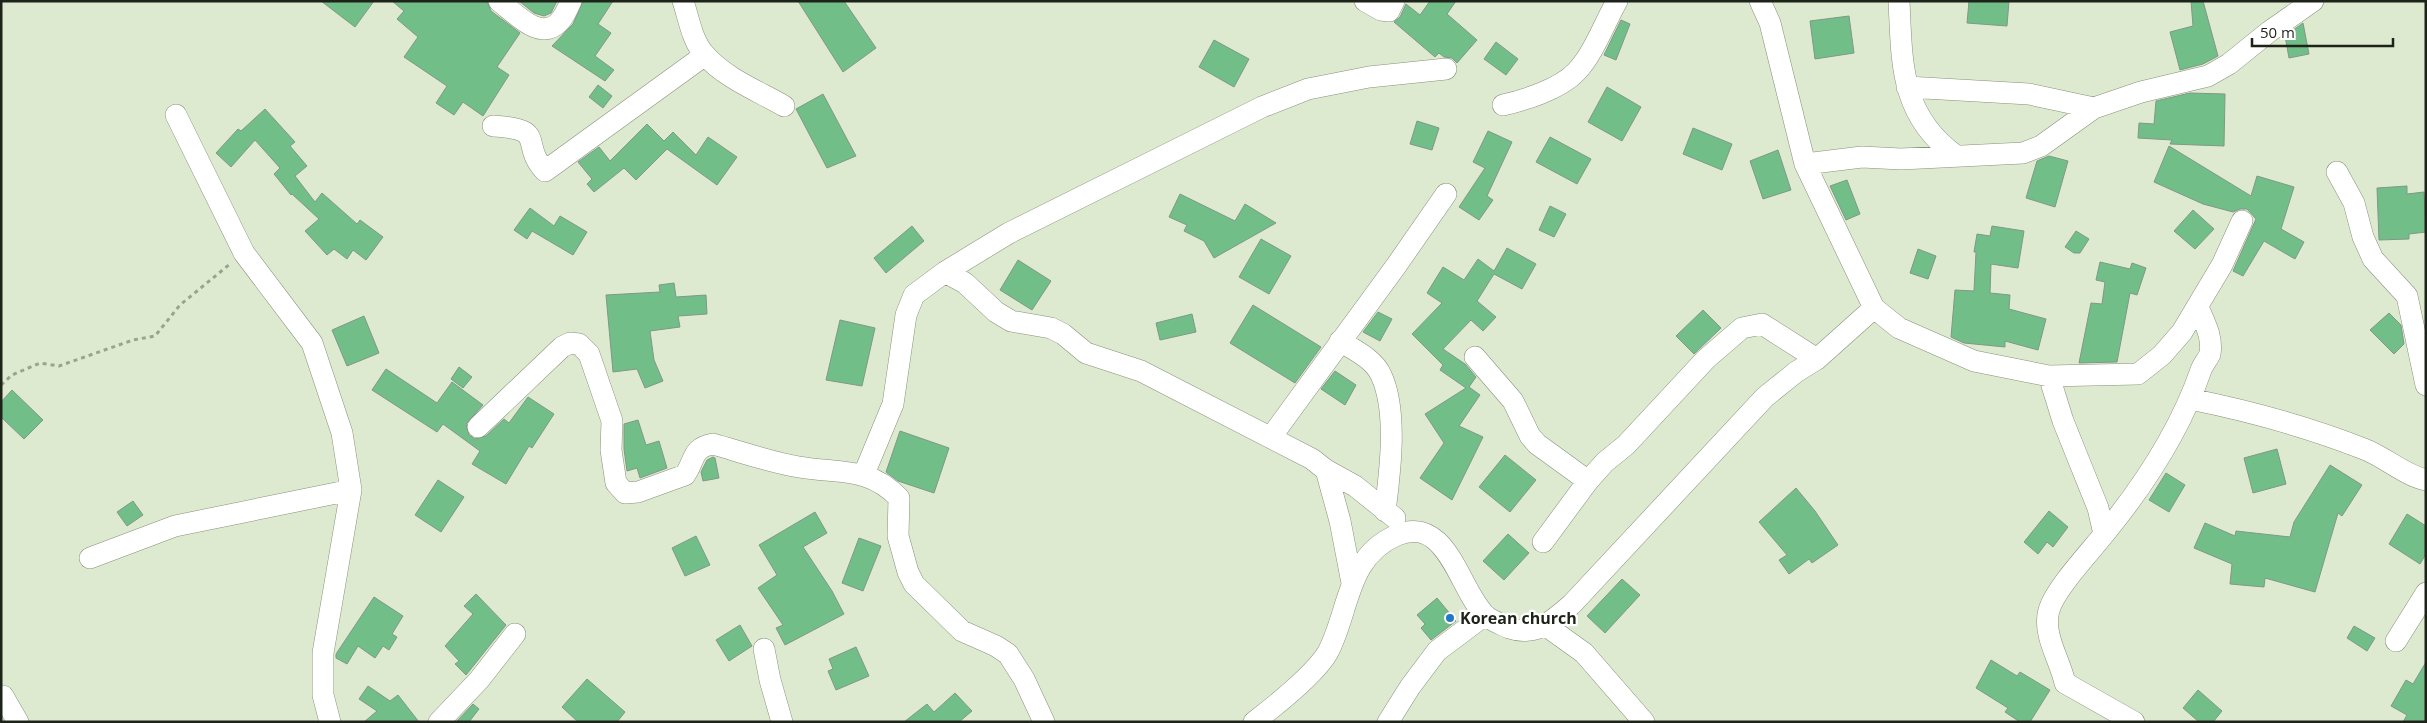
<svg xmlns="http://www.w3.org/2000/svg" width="2427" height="723" font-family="'Open Sans',sans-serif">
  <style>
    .building { fill: #71be89; stroke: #809886 }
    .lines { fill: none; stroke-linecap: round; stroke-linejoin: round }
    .minor-casing { stroke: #869179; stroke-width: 22 }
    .path { stroke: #9aa38f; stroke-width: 3; stroke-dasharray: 4 4; stroke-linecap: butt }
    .minor { stroke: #fff; stroke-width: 21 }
    .poi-dot { fill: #2377c5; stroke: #fff; stroke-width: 2 }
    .labels { text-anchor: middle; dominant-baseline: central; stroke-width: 4.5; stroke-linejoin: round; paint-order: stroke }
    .poi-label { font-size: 16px; font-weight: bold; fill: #1e2319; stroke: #fff; text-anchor: start }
  </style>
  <rect width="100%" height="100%" fill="#deead0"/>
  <!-- building -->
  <path class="building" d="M321,1H374L355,27Z
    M392,1H487L491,11L520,33L497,67L509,75L483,116L463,102L454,115L436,103L447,86L404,57L418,37L397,19L404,11Z
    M519,1H557L551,13L544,16L534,13Z
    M583,1H613L598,24L611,33L595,56L614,70L605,81L552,46L573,24Z
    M798,1H844L876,48L843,72Z
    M1430,1H1456L1447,14L1477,40L1457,63L1452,58L1444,57L1439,53L1435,57L1394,22L1400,17L1406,4L1420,15Z
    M1969,1H2009L2007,26L1967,23Z
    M2191,1H2203L2218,56L2203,64L2180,70L2170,32L2193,26Z
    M1849,16L1854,53L1815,59L1810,21Z
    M1621,20L1630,24L1616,60L1604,55Z
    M2303,23L2309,54L2289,58L2285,36Z
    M1214,40L1249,59L1234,87L1199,67Z
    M1496,42L1518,59L1506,75L1484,59Z
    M598,85L612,96L603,108L589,97Z
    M1607,87L1641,107L1622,141L1588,122Z
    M2190,93L2225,94L2224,146L2170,144L2172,140L2138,138L2139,123L2154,124L2156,101Z
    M823,94L856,156L827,168L796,109Z
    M265,109L295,142L290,146L307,166L295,176L315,202L322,193L357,224L360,220L383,237L366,260L353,250L347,259L334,249L327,255L305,231L319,219L292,194L291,195L274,174L280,168L255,140L231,167L216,153L238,129L241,131Z
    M1417,121L1439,128L1432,150L1410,144Z
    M647,124L664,141L673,132L696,155L708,137L737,157L717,185L667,149L636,180L624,168L594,192L587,184L592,179L578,162L599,147L610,161Z
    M1693,128L1732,144L1722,170L1683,154Z
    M1488,131L1512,142L1487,196L1493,200L1479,220L1459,207L1485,168L1473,162Z
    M1550,137L1591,159L1577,184L1536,162Z
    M2169,146L2251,196L2257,176L2294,187L2281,229L2304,242L2295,259L2264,241L2243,276L2233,271L2256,219L2247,209H2240L2233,212L2203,204L2154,182Z
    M1778,150L1791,190L1763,199L1750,161Z
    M2049,156L2068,161L2055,207L2026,198L2037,161Z
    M1847,180L1860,214L1846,220L1830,186Z
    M2407,186V194L2424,192L2426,232L2409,234V239L2379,240L2377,188Z
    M1180,194L1235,221L1245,204L1276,223L1214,258L1204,241L1184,231L1187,225L1169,217Z
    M1550,206L1566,214L1554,237L1539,230Z
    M530,208L554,226L560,216L587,232L573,255L532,231L527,239L514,230Z
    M2193,210L2214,229L2195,249L2174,231Z
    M912,226L924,241L886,273L874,258Z
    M1992,226L2024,231L2018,268L1991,264L1990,293L2010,295L2009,309L2046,319L2038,350L2005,341V347L1964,343L1951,337L1955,290L1974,291L1976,252H1974L1977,234L1990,236Z
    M2076,231L2089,239L2080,253H2074L2065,247Z
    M1261,239L1291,256L1269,294L1239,277Z
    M1507,248L1536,264L1522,289L1494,274L1477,301L1496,317L1483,331L1471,320L1443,349L1465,364L1476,377L1469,387L1480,395L1459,426L1483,437L1452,500L1420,478L1444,443L1425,414L1466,388L1440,370L1443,365L1412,334L1442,303L1427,293L1443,267L1464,280L1478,259L1494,271Z
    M1918,249L1936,256L1928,279L1910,273Z
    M1018,260L1051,281L1032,310L1000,290Z
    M2100,262L2130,269L2132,263L2146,268L2137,295L2130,293L2117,362L2079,363L2091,303L2102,304L2105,282L2096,280Z
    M674,283L676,297L706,295L707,314L678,316L680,327L650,331L654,360L663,381L645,388L637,369L613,372L606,295L660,292L659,285Z
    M1253,305L1321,347L1295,383L1230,343Z
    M1703,310L1721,328L1694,354L1676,336Z
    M1378,312L1392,319L1380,341L1363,332Z
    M2389,313L2401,325L2404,344L2394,354L2370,330Z
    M1192,314L1196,332L1160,340L1156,323Z
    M364,316L379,353L347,366L332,330Z
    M840,320L875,328L862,386L826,380Z
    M459,367L472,377L463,388L451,379Z
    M386,369L437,403L452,382L483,405L466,424L469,435L475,439L486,436L504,419L509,423L528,397L554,414L532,448L529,446L506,484L472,464L480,451L443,424L437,432L372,390Z
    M1335,371L1356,385L1345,405L1321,389Z
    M12,390L43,420L24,439L1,417V402Z
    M638,420L646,445L659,441L667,468L640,478L637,468L627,471L624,449V424Z
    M900,431L949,448L934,493L898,481L886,472Z
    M2277,449L2286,484L2253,493L2244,458Z
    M1505,455L1536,480L1510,512L1479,487Z
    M713,457L715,458L719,478L703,481L701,472L707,460Z
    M2330,465L2362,485L2342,516L2338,513L2315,592L2265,578L2264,587L2230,584L2232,564L2194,548L2205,523L2235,536L2236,531L2290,537L2294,522Z
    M2166,473L2185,485L2169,512L2149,500Z
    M438,480L464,497L441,532L415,515Z
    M1796,488L1815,511L1838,545L1812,563L1809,559L1789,574L1779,560L1787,555L1759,522Z
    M133,501L143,515L127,526L117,512Z
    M2049,511L2068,527L2053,547L2047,542L2038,554L2024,542Z
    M815,512L827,533L803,547L832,591L844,614L785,645L776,628L783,625L758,588L777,575L759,545Z
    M2407,514L2426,526V554L2420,564L2389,544Z
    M1508,534L1529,553L1504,580L1483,561Z
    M696,536L710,565L685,576L672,548Z
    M859,538L881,546L863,591L842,583Z
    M1622,579L1640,595L1605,633L1587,616Z
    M476,594L506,625L466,675L455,664L459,661L445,646L473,614L464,606Z
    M374,597L403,616L392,634L397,637L389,650L383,646L375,658L358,646L347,664L336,658V654Z
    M1437,598L1456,621L1431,640L1421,628L1425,624L1417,615Z
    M740,625L752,646L729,661L716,640Z
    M2354,626L2375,638L2367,651L2347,638Z
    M856,647L869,676L836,690L828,671L833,669L829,659Z
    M1991,660L2017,676L2020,672L2050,690L2030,722H2020L2005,712L2008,708L1976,688Z
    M2426,662V722H2403L2407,715L2391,706L2406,680L2413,684Z
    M587,679L625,712L617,722H578L562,707Z
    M368,686L390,701L398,695L419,722H364L377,711L359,699Z
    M2198,690L2222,711L2213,722H2199L2183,708Z
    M955,693L972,711L959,722H904L927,704L934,712Z
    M473,704L479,709L469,722L457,721Z"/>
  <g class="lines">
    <defs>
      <path id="minor" d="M499,1C515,13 540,42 559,22C564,17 568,8 571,1
        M683,1C689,19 692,41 705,55C725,78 758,91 784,106
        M1365,1L1381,10L1389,11L1394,1
        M1899,1C1902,63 1900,115 1955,155
        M1907,87L2029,94L2094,108
        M1503,105C1525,100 1560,89 1576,72C1593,55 1605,22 1617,1
        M176,115L244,253L312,343L342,433L351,490L323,653V695L330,722
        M493,126C549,129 519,143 545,171L705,55
        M1805,164L1862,157L1901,159L2023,153L2041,146L2094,108L2141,92L2208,76L2229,64L2270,31L2313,1
        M2337,172L2354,203L2363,237L2373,259L2407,296L2426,385
        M945,272L965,283L996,312L1011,321L1051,328L1063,334L1086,353L1141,371L1312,459L1326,470L1340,521L1352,583
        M1874,308L1899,328L1974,361L2049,376L2138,374L2162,355L2182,332L2222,265L2242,221
        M1340,341C1354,350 1374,359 1381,375C1398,411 1390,473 1385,511
        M1475,357L1513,401L1530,436L1537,444L1588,481
        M2049,376L2063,421L2098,508L2104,534
        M2190,399C2250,411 2308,427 2364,449C2385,457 2404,475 2426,480
        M478,427L562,347L570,343L579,344L589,354L612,421L611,450L616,483L625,493L638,492L685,475C696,459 691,448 713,444C741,452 770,462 799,467C839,474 869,466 899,498L898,536L908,572L914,584L962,631L996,646L1008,654L1024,679L1044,722
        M1271,437L1396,266L1446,194
        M1326,470L1355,486L1395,518
        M864,474L893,404L906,315L914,295L945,272L1009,233L1262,107L1308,89L1369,77L1446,69
        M1543,542L1588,481L1605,462L1626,445L1706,359L1742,328L1762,324L1817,359
        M90,558L175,526L351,490
        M1545,625L1584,653L1644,722
        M2396,641L2426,593
        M764,649L770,680L782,722
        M3,696L18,722
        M439,722L479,680L515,634
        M1254,722C1275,706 1316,673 1328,652C1350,610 1346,557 1397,535C1448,514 1459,591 1486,616C1492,621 1501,624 1509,628C1520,632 1535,631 1545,625C1555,619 1564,611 1572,604L1765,397L1796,372L1817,359L1874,308L1805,164L1770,23L1760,1
        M1388,722L1410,687L1437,651L1485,615
        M2134,722L2065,683C2060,660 2042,634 2049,610C2055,589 2090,552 2105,533C2145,484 2180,431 2201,370C2203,364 2208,359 2210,354C2213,336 2204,322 2198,307"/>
    </defs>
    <!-- minor casing -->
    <use href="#minor" class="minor-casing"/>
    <!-- path -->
    <path class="path" d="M1,385L12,375L40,363L59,366L133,340L155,336L180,305L230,264"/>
    <!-- minor -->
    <use href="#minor" class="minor"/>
  </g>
  <!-- markers -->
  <circle class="poi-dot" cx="1450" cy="618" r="5"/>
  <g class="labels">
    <!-- poi labels -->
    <g class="poi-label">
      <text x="1460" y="618">Korean church</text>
    </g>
  </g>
  <!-- border -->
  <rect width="2427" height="723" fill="none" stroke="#1e2319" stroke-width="5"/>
  <!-- scale -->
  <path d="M2252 38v8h141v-8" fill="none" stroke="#1e2319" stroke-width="2.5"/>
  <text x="2260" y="38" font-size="15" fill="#1e2319" stroke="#ffffff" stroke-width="4" paint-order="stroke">50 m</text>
</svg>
